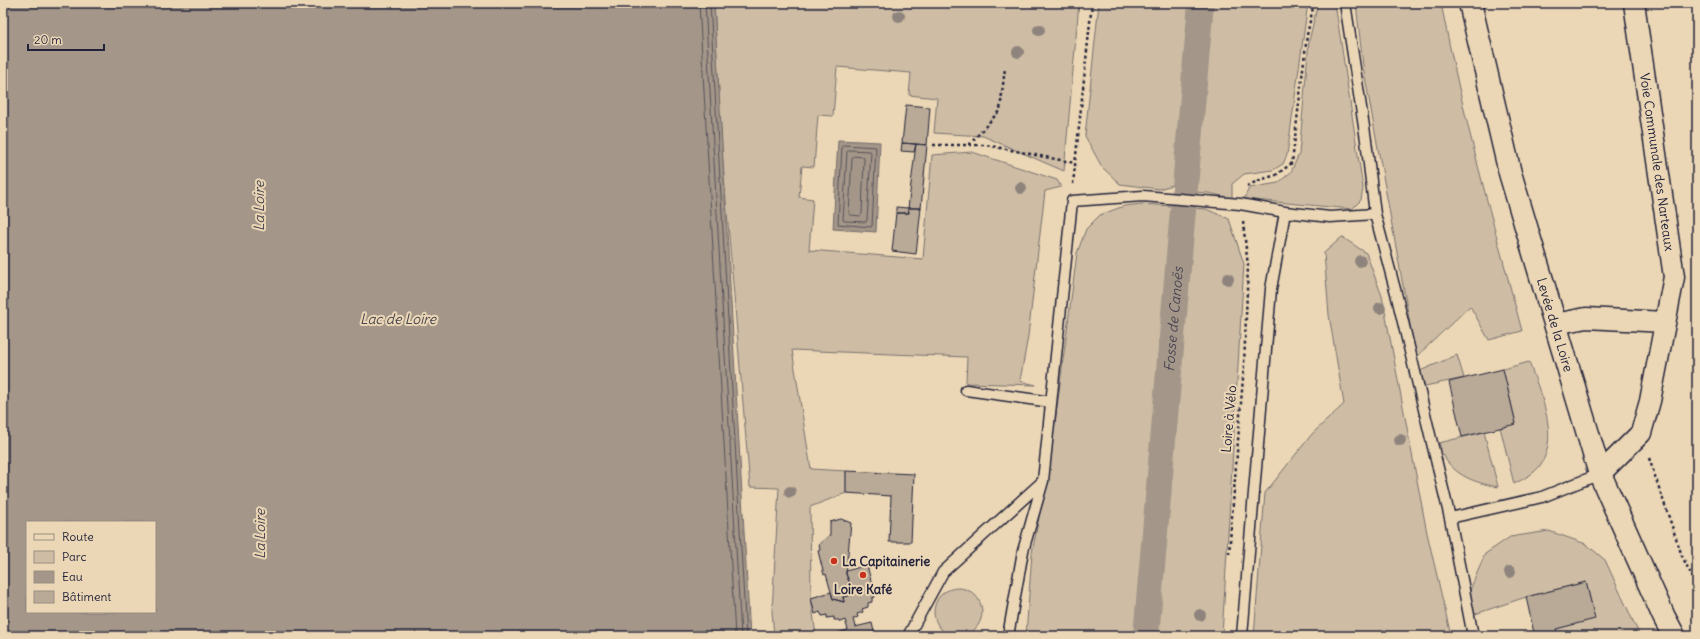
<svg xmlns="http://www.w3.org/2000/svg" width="1700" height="639" font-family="Delius,sans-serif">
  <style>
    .green { fill: #cebda4; stroke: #787070 }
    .water { fill: #a49789; stroke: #70686a; fill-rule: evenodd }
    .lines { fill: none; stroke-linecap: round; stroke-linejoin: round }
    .shore { stroke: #56515a; stroke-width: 1 }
    .canal { stroke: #a49789; stroke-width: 26 }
    .building { fill: #b9aa97; stroke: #22223b }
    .service-casing { stroke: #22223b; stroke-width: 13 }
    .minor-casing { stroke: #22223b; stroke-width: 23 }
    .secondary-casing { stroke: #22223b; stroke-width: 25 }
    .path { stroke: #22223b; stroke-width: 2.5; stroke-dasharray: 3 3; stroke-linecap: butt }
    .service { stroke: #ebd7b5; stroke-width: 10 }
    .minor { stroke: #ebd7b5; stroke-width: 20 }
    .secondary { stroke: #ebd7b5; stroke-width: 22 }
    .tree { fill: #8f847d }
    .poi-dot { fill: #c8321e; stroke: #ebd7b5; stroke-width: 1.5 }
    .labels { text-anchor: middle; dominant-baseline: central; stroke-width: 4; stroke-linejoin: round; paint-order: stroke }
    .street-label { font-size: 13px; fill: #22223b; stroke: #ebd7b5 }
    .poi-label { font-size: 13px; font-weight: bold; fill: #22223b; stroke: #ebd7b5; text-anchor: start }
    .water-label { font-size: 14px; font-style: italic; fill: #494552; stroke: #ebd7b5 }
  </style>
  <rect width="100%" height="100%" fill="#ebd7b5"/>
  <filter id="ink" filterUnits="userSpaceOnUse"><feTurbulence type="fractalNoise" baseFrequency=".025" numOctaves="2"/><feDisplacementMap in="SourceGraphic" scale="8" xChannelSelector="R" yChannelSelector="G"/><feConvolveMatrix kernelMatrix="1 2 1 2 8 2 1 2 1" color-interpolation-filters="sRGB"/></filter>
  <g filter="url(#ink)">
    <!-- green -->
    <path class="green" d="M714,3H1079L1064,171L983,136L934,133L937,98L909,95L911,73L837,67L833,116L818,115L814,167L802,166L799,197L813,199L809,250L923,259L932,155L972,152L1057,180L1061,187L1045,191L1028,336L1020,381L1036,385L966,383L967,357L792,350L811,469L846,471V493L810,507L811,598L816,636H774L772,611L779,488L750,487L722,152Z
      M1099,3H1308L1287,155L1283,164L1273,170L1244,174L1232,184V198L1208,193L1193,192L1192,208L1206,209L1229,219L1244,264L1222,636H1026L1032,553L1050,461L1077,253L1086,229L1100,215L1124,206L1142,204L1172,206L1173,185L1159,189L1120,184L1102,167L1085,136Z
      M1318,3H1335L1363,188L1361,200L1352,209L1244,199L1249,188L1278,183L1291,172L1299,154L1309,41Z
      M1356,3H1441C1462,114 1493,222 1522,331L1489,340L1470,306L1416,357L1363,66Z
      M1342,237L1366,253L1382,296L1427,533L1451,636H1254L1265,493L1312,434L1344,404L1329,315L1324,253Z
      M1457,355L1464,378L1425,386L1420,371Z
      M1529,362C1539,391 1560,434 1541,464C1536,473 1523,479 1514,484L1500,427L1516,423L1503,369Z
      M1484,432L1498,487C1478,483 1459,478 1446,460C1443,455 1441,448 1439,443Z
      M1549,531L1586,544L1605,560L1640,636H1558L1556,629L1595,618L1586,582L1526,597L1472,615L1470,590L1485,554L1510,537Z
      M934 612a24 24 0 1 1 48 0a24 24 0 1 1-48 0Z"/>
    <!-- water -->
    <path class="water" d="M3,3H714L750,636H3ZM27,522H155V612H27Z
      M838,140L880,142L876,232L833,229Z"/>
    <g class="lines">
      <!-- shore -->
      <path class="shore" d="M699,3L735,636
        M705,3L741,636
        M710,3L746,636
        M844,145L876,147L872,226L871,227L838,224L842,146Z
        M849,150L869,151L871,152L867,220L866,222L845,221L843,220L847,152Z
        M854,156L863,157L864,158L862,214L860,216L851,215L849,214L852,158Z"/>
      <!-- canal -->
      <path class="canal" id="s1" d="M1146,636L1201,3"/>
    </g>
    <!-- building -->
    <path class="building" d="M906,105L930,107L927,145L902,143Z
      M902,143L916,144L914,152L901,151Z
      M916,144L927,145L921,208H908Z
      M896,207L908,208L909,213H896Z
      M908,208H921L916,254L892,251L896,213H909Z
      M1503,369L1516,424L1462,437L1449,382Z
      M846,471L914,474L911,542H889L891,496L846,493Z
      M841,519L851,523L846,574L851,586L849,587L851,595L843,597L844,602L833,599L826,574L824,575L818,551L820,550L819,544L830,535V522Z
      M867,565L875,597L872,598V602L868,603V607L862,609L863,612L857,614L858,617L853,619L855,627L872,623L875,636H826L848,630L845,620L840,622L839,620H834V617L827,618V615L822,616L820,612L815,614L811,598L831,592L833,599L844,602L843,597L851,595L849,587L851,586L846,574V571Z
      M1586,582L1595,619L1556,629L1558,636H1523L1534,633L1526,597Z"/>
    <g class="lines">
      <defs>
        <path id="service" d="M1345,3L1366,140L1375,214L1396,293L1450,518L1473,636
          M966,390L1051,402
          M1450,518L1542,497L1600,474
          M908,636L943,572L1043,481
          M1008,636L1023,551L1043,481L1072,201L1143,196L1240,204L1285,212
          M1242,636L1271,289L1285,212L1330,217L1375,214"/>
        <path id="minor" d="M1555,324L1586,318L1665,322
          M1600,474L1641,433L1650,401L1674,277L1634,3"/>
        <g id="secondary">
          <path id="s2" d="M1470,3L1510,173L1600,474L1664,617L1674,636"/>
        </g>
      </defs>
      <!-- service casing -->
      <use href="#service" class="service-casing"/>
      <!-- minor casing -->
      <use href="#minor" class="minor-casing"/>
      <!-- secondary casing -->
      <use href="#secondary" class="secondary-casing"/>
      <!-- path -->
      <path class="path" d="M933,145H986L1075,163
        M969,145L1000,110L1005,68
        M1073,184L1092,3
        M1247,186L1260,180L1276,175L1292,163L1307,35L1314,3
        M1649,458L1682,556L1697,586
        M1229,554L1244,365L1248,266L1243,222"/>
      <!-- service -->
      <use href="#service" class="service"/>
      <!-- minor -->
      <use href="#minor" class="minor"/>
      <!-- secondary -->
      <use href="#secondary" class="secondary"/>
    </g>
    <!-- trees -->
    <g class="tree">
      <circle cx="899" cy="16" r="6"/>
      <circle cx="1039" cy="30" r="6"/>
      <circle cx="1018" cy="52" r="6"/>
      <circle cx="1021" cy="188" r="6"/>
      <circle cx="1360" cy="261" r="6"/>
      <circle cx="1228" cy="279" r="6"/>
      <circle cx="1380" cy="308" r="6"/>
      <circle cx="1400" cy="440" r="6"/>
      <circle cx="790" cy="492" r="6"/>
      <circle cx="1510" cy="572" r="6"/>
      <circle cx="1200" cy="615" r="6"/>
    </g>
  </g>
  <!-- markers -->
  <g class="poi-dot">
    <circle cx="834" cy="561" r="4"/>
    <circle cx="863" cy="575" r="4"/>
  </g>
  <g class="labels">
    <!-- street labels -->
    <g class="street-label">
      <text transform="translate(1657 162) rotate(82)">Voie Communale des Narteaux</text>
      <text stroke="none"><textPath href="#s2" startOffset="333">Levée de la Loire</textPath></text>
      <text transform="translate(1229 419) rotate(-85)">Loire à Vélo</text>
    </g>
    <!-- poi labels -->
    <g class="poi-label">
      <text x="842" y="561">La Capitainerie</text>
      <text x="863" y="589" text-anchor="middle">Loire Kafé</text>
    </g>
    <!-- water labels -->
    <g class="water-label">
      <text transform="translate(259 206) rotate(-90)">La Loire</text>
      <text x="398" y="319">Lac de Loire</text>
      <text stroke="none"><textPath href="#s1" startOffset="318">Fosse de Canoës</textPath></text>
      <text transform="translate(260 534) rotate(-90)">La Loire</text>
    </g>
  </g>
  <!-- margin -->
  <rect width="1700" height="639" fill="none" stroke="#ebd7b5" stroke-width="16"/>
  <rect x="8" y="8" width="1684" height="623" fill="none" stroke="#22223b" stroke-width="1.5" filter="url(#ink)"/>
  <!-- legend -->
  <rect x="26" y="521" width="130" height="92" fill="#ebd7b5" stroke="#9b8f84"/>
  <rect x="34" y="534" width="20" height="6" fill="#ebd7b5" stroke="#9b8f84"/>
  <text x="62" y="541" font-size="12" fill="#22223b">Route</text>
  <rect x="34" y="551" width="20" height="12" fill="#cebda4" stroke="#9b8f84"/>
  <text x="62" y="561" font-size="12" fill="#22223b">Parc</text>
  <rect x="34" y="571" width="20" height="12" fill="#a49789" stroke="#9b8f84"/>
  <text x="62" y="581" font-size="12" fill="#22223b">Eau</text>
  <rect x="34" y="591" width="20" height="12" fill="#b9aa97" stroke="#9b8f84"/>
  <text x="62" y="601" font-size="12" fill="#22223b">Bâtiment</text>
  <!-- scale -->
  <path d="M28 44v6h76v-6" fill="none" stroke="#22223b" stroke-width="2"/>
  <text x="34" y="44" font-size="12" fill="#22223b" stroke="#ebd7b5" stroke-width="3" paint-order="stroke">20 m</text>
</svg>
